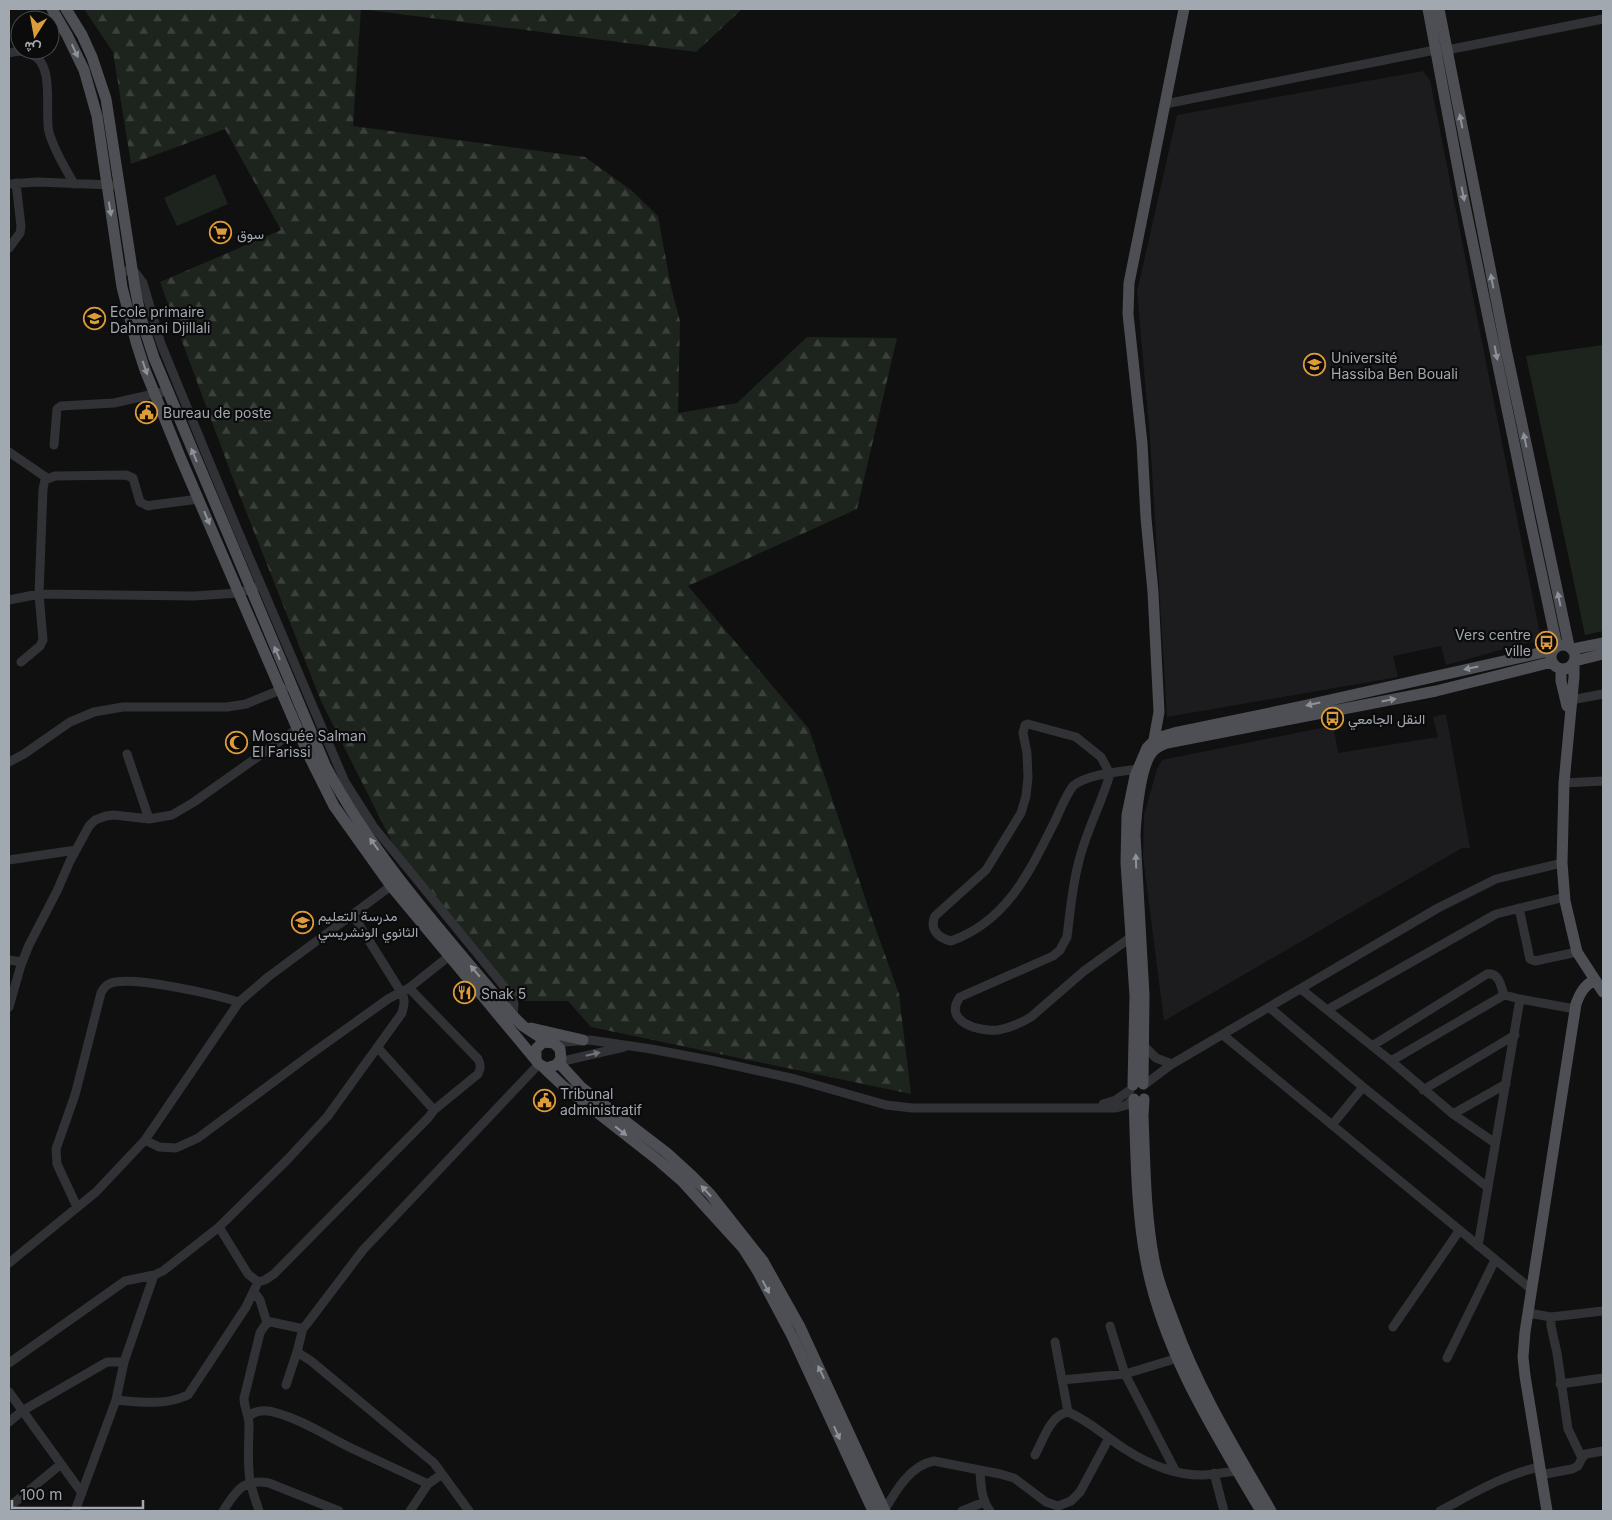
<svg xmlns="http://www.w3.org/2000/svg" width="1612" height="1520" font-family="Inter,Vazirmatn,sans-serif">
  <style>
    .built { fill: #1c1c1e }
    .green { fill: #1d231d }
    .forest { fill: url(#forest-firs) }
    .lines { fill: none; stroke-linecap: round; stroke-linejoin: round }
    .minor { stroke: #313235; stroke-width: 9 }
    .major { stroke: #4e4f54; stroke-width: 11 }
    .oneway { fill: #8d9299 }
    .oneway2 { fill: #6f7379 }
    .labels { text-anchor: middle; dominant-baseline: central; stroke-width: 4.5; stroke-linejoin: round; paint-order: stroke }
    .poi-label { font-size: 14px; fill: #a2a8b0; stroke: #0b0b0c; text-anchor: start }
  </style>
  <defs>
    <pattern id="forest-firs" width="22" height="20" patternUnits="userSpaceOnUse" patternTransform="scale(1.25)"><rect width="22" height="20" fill="#1d231d"/><path d="M5 1l3.5 6h-7zM16 11l3.5 6h-7z" fill="#3b403b"/></pattern>
  </defs>
  <rect width="100%" height="100%" fill="#101011"/>
  <!-- built -->
  <path class="built" d="M1423,71L1430,80L1541,639L1446,665L1441,646L1393,656L1398,677L1167,717L1150,438L1137,292L1177,115Z
    M1446,714L1470,848H1462L1164,1021L1143,857L1144,815L1157,769L1162,760L1326,727L1334,729L1338,753L1438,737L1433,717Z"/>
  <!-- green -->
  <path class="green" d="M215,174L228,204L177,226L164,198Z
    M1603,345V631L1585,635L1526,356Z"/>
  <!-- forest -->
  <path class="forest" d="M84,9H742L696,52L361,9L353,126L585,157L631,190L658,216L671,287L680,321L678,413L737,403L807,337L897,338L857,509L688,586L809,729L868,907L899,994L911,1094L591,1027L568,1001H520L394,846L321,701L232,476L160,282L281,230L225,129L131,164L113,52Z"/>
  <g class="lines">
    <!-- minor -->
    <path class="minor" d="M9,53C16,51 24,50 31,54C56,64 44,112 49,132C54,151 65,167 74,184
      M1165,104L1435,50H1447L1603,19
      M9,184L37,182L112,185
      M9,248L20,233L21,226L16,183
      M120,271H134L143,283L161,344L235,524L345,782L373,826L511,995L514,1004L513,1016
      M54,445L57,409L61,406L114,403L167,391
      M9,452L47,478
      M9,600L39,594L194,596L238,593L257,587
      M21,662L40,646L43,640L39,594L43,489L45,480L55,476L126,475L133,478L140,502L148,506L153,505L199,499
      M1571,700L1603,694
      M127,754L149,819
      M9,762L24,754L70,722L94,712L123,707H227L246,704L285,688
      M1564,783L1603,781
      M9,860L76,850
      M1519,908L1530,959L1535,961L1577,952
      M1134,935L1084,971L1031,1017C1021,1023 1010,1028 998,1030C980,1032 942,1022 960,997L1053,956L1060,950L1067,937C1070,913 1072,888 1078,865C1085,833 1101,805 1110,774L1101,757L1076,737L1028,724L1025,725L1023,733L1027,753L1028,777L1026,796L1021,813L986,870L935,916C929,929 938,938 951,941C1005,922 1028,875 1052,827C1059,814 1064,798 1073,786C1088,774 1119,772 1138,769H1142
      M9,960L22,962
      M409,988L478,1059C481,1065 481,1068 478,1074L434,1110
      M1301,989L1391,1061L1453,1114L1495,1143
      M9,1007L21,965L29,945L57,891L70,861L89,826L95,820L106,816L114,815L149,819L172,815L194,802L297,729
      M1269,1007L1363,1087L1487,1187
      M1327,1010L1496,914L1565,897
      M1223,1035L1531,1289
      M554,1043L590,1040L651,1049L714,1061L795,1079L886,1105L912,1108H1116L1127,1105L1133,1099
      M1143,1045L1156,1058L1172,1064
      M1372,1046L1487,974C1499,972 1501,986 1504,995L1520,999
      M1391,1061L1504,995
      M559,1062L624,1047
      M1144,1085L1172,1064L1438,908L1496,879L1562,863
      M1423,1090L1515,1035
      M1103,1104L1116,1100L1130,1090
      M1453,1114L1506,1084
      M1332,1125L1363,1087
      M145,1140L159,1147L176,1148L198,1138L311,1054L388,999L401,992L353,915
      M77,1207L57,1164L56,1149L75,1095L101,993C103,989 105,986 109,984C128,974 216,995 239,1002
      M219,1227L248,1274L258,1282L265,1280L274,1274L428,1118L434,1110L378,1048
      M1478,1246L1520,999L1575,1009
      M9,1263L96,1192L145,1140L239,1002L268,977L395,883
      M254,1292L260,1300L267,1323
      M1528,1313L1551,1317L1603,1311
      M1551,1317V1326L1557,1353L1568,1429L1582,1458
      M1110,1326L1125,1374L1176,1472
      M1393,1327L1459,1231
      M1055,1342L1068,1412
      M297,1352L311,1361L434,1463L469,1511
      M1447,1358L1495,1260
      M9,1363L125,1281L154,1275L163,1271L219,1227L287,1160L327,1117L402,1013C404,1005 406,999 401,992L409,988L448,957
      M1062,1380L1125,1374L1178,1358
      M1560,1384L1603,1378
      M286,1385L297,1352L303,1328
      M9,1392L82,1493
      M116,1400C139,1402 165,1406 188,1395L246,1307L258,1282
      M248,1417C256,1409 267,1410 277,1413C302,1420 325,1435 347,1446C374,1459 401,1471 428,1484
      M9,1422L22,1411L107,1362H124
      M1035,1455C1043,1441 1050,1415 1068,1412C1090,1421 1108,1439 1128,1451C1150,1465 1178,1476 1204,1475C1217,1474 1230,1471 1242,1471
      M980,1471C981,1485 981,1499 990,1511
      M1214,1473L1224,1511
      M1540,1475L1572,1469L1578,1466L1582,1458L1586,1454L1603,1451
      M9,1507L61,1464
      M75,1511L116,1400L124,1362L154,1275
      M223,1511C236,1492 242,1478 269,1483L339,1511
      M259,1511C256,1501 252,1491 250,1481C247,1462 249,1443 249,1425C249,1415 244,1408 244,1398L260,1333C263,1328 265,1323 271,1322L299,1328H303L306,1325L363,1250L539,1064
      M410,1511L428,1484L442,1474
      M884,1511C895,1492 910,1465 934,1461L1000,1474L1014,1478L1046,1502L1058,1506L1071,1501L1080,1492L1109,1438
      M962,1511L984,1502
      M1440,1511C1472,1494 1503,1475 1539,1467"/>
    <!-- major -->
    <path class="major" d="M52,9L67,35L84,70L97,116L122,287L136,342L145,370L181,459L310,758L334,806L391,886L539,1064L546,1068L556,1065L561,1059L560,1049L554,1043L543,1042L536,1049V1059
      M66,9L82,35L92,57L106,99L135,288L141,318L154,358L325,765C374,858 446,936 513,1016L523,1026L547,1042
      M1428,9L1464,201L1530,520L1557,646
      M1439,9L1506,349L1569,646
      M1551 657a12 12 0 1 1 24 0a12 12 0 1 1-24 0Z
      M1573,649L1603,643
      M1575,661L1603,654
      M1574,663V677L1564,783L1562,863L1565,901L1577,952L1603,992
      M1561,669V681L1567,706
      M1153,745L1159,712L1153,592L1146,518L1142,443L1128,314L1129,283L1184,9
      M531,1028L583,1040
      M559,1063L581,1087L667,1153L690,1174L710,1194L763,1261L800,1327L885,1511
      M543,1067L562,1085L659,1161L682,1181L743,1248L757,1270L792,1336L873,1511
      M1143,1084L1144,995L1135,835C1136,816 1140,765 1153,751C1157,747 1162,745 1167,743L1436,691L1552,662
      M1133,1085L1135,996L1126,863L1127,815L1135,776L1147,748L1157,738L1174,733L1308,705L1553,650
      M1134,1099C1136,1152 1136,1209 1146,1261C1163,1352 1215,1433 1261,1511
      M1144,1099L1143,1116C1145,1163 1145,1213 1154,1260C1158,1283 1167,1303 1175,1325C1199,1391 1236,1450 1271,1511
      M1547,1511L1525,1376L1523,1357L1525,1332L1576,1004C1580,993 1584,986 1594,980"/>
  </g>
  <!-- one-way arrows -->
  <defs><path id="oneway-solid" d="M-6-.8H1V-3.2L6.5 0L1 3.2V.8H-6Z" transform="scale(1.25)"/></defs>
  <g class="oneway">
    <use href="#oneway-solid" transform="translate(75 51) rotate(65)"/>
    <use href="#oneway-solid" transform="translate(1461 121) rotate(-101)"/>
    <use href="#oneway-solid" transform="translate(1463 194) rotate(79)"/>
    <use href="#oneway-solid" transform="translate(110 209) rotate(81)"/>
    <use href="#oneway-solid" transform="translate(1492 281) rotate(-101)"/>
    <use href="#oneway-solid" transform="translate(1496 353) rotate(79)"/>
    <use href="#oneway-solid" transform="translate(145 368) rotate(71)"/>
    <use href="#oneway-solid" transform="translate(1525 440) rotate(-102)"/>
    <use href="#oneway-solid" transform="translate(194 455) rotate(-113)"/>
    <use href="#oneway-solid" transform="translate(207 518) rotate(67)"/>
    <use href="#oneway-solid" transform="translate(1559 599) rotate(-102)"/>
    <use href="#oneway-solid" transform="translate(277 653) rotate(-113)"/>
    <use href="#oneway-solid" transform="translate(1471 668) rotate(168)"/>
    <use href="#oneway-solid" transform="translate(1389 700) rotate(-11)"/>
    <use href="#oneway-solid" transform="translate(1313 704) rotate(168)"/>
    <use href="#oneway-solid" transform="translate(374 844) rotate(-126)"/>
    <use href="#oneway-solid" transform="translate(1136 861) rotate(-92)"/>
    <use href="#oneway-solid" transform="translate(475 971) rotate(-130)"/>
    <use href="#oneway-solid" transform="translate(621 1131) rotate(38)"/>
    <use href="#oneway-solid" transform="translate(706 1191) rotate(-133)"/>
    <use href="#oneway-solid" transform="translate(766 1287) rotate(62)"/>
    <use href="#oneway-solid" transform="translate(821 1372) rotate(-115)"/>
    <use href="#oneway-solid" transform="translate(837 1433) rotate(66)"/>
  </g>
  <use class="oneway2" href="#oneway-solid" transform="translate(593 1054) rotate(-13)"/>
  <!-- icons -->
  <defs>
    <symbol id="supermarket-ring" viewBox="-11 -11 22 22"><circle r="9.5" fill="#0b0b0c" stroke="#dc9c3c" stroke-width="1.5"/><path d="M-6-5.5h2.5l.6 2H6L4.5 2H-2.5L-4.4-4H-6ZM-1.5 3.2a1.3 1.3 0 1 0 .1 0ZM3 3.2a1.3 1.3 0 1 0 .1 0Z" fill="#dc9c3c"/></symbol>
    <symbol id="school-ring" viewBox="-11 -11 22 22"><circle r="9.5" fill="#0b0b0c" stroke="#dc9c3c" stroke-width="1.5"/><path d="M0-5L7-2L0 1L-7-2ZM-4 1L0 2.5L4 1V4Q0 6-4 4Z" fill="#dc9c3c"/></symbol>
    <symbol id="university-ring" viewBox="-11 -11 22 22"><circle r="9.5" fill="#0b0b0c" stroke="#dc9c3c" stroke-width="1.5"/><path d="M0-5L7-2L0 1L-7-2ZM-4 1L0 2.5L4 1V4Q0 6-4 4Z" fill="#dc9c3c"/></symbol>
    <symbol id="civic-ring" viewBox="-11 -11 22 22"><circle r="9.5" fill="#0b0b0c" stroke="#dc9c3c" stroke-width="1.5"/><path d="M-.6-6.5H3V-4.5H.6V-3L4-1V1h2V6H-6V1h2V-1L-.6-3ZM-1.2 2.5V6h2.4V2.5Z" fill="#dc9c3c"/></symbol>
    <symbol id="bus-ring" viewBox="-11 -11 22 22"><circle r="9.5" fill="#0b0b0c" stroke="#dc9c3c" stroke-width="1.5"/><path d="M-5-6H5V4H4V6H2V4H-2V6H-4V4H-5ZM-3.5-4V0h7V-4ZM-3.5 1.2v1.5H-2V1.2ZM2 1.2v1.5H3.5V1.2Z" fill="#dc9c3c"/></symbol>
    <symbol id="mosque-ring" viewBox="-11 -11 22 22"><circle r="9.5" fill="#0b0b0c" stroke="#dc9c3c" stroke-width="1.5"/><path d="M3.5-4.9A6 6 0 1 0 3.5 4.9A5 5 0 1 1 3.5-4.9Z" fill="#dc9c3c"/></symbol>
    <symbol id="restaurant-ring" viewBox="-11 -11 22 22"><circle r="9.5" fill="#0b0b0c" stroke="#dc9c3c" stroke-width="1.5"/><path d="M-5-6h1v4h1v-4h1v4h1v-4h1v5L-1.5 .5V6h-2V.5L-5-1ZM5-6V6H3V1.5H1.5Q1.5-4 5-6Z" fill="#dc9c3c"/></symbol>
  </defs>
  <g fill-rule="evenodd">
    <use href="#supermarket-ring" x="208" y="220" width="25" height="25"/>
    <use href="#school-ring" x="82" y="306" width="25" height="25"/>
    <use href="#university-ring" x="1302" y="352" width="25" height="25"/>
    <use href="#civic-ring" x="134" y="400" width="25" height="25"/>
    <use href="#bus-ring" x="1534" y="630" width="25" height="25"/>
    <use href="#bus-ring" x="1320" y="706" width="25" height="25"/>
    <use href="#mosque-ring" x="224" y="730" width="25" height="25"/>
    <use href="#school-ring" x="290" y="910" width="25" height="25"/>
    <use href="#restaurant-ring" x="452" y="980" width="25" height="25"/>
    <use href="#civic-ring" x="532" y="1088" width="25" height="25"/>
  </g>
  <g class="labels">
    <!-- poi labels -->
    <g class="poi-label">
      <text x="237" y="233">سوق</text>
      <text x="110" y="311">Ecole primaire<tspan x="110" dy="16">Dahmani Djillali</tspan></text>
      <text x="1331" y="357">Université<tspan x="1331" dy="16">Hassiba Ben Bouali</tspan></text>
      <text x="163" y="412">Bureau de poste</text>
      <text x="1531" y="634" text-anchor="end">Vers centre<tspan x="1531" dy="16">ville</tspan></text>
      <text x="1348" y="718">النقل الجامعي</text>
      <text x="252" y="735">Mosquée Salman<tspan x="252" dy="16">El Farissi</tspan></text>
      <text x="318" y="915">مدرسة التعليم<tspan x="318" dy="16">الثانوي الونشريسي</tspan></text>
      <text x="481" y="993">Snak 5</text>
      <text x="560" y="1093">Tribunal<tspan x="560" dy="16">administratif</tspan></text>
    </g>
  </g>
  <!-- border -->
  <rect width="1612" height="1520" fill="none" stroke="#a2a8b0" stroke-width="20"/>
  <!-- north arrow -->
  <g transform="translate(35 35) rotate(191)"><circle r="24" fill="#0b0b0c" stroke="#474a4e"/>
  <path d="M0-4L9 19L0 12L-9 19Z" fill="#dc9c3c"/>
  <text y="-8" font-size="14" font-weight="bold" text-anchor="middle" fill="#a2a8b0">ش</text>
  </g>
  <!-- scale -->
  <path d="M12 1500v8h131v-8" fill="none" stroke="#a2a8b0" stroke-width="2.5"/>
  <text x="20" y="1500" font-size="15" fill="#a2a8b0" stroke="#0b0b0c" stroke-width="4" paint-order="stroke">100 m</text>
</svg>
